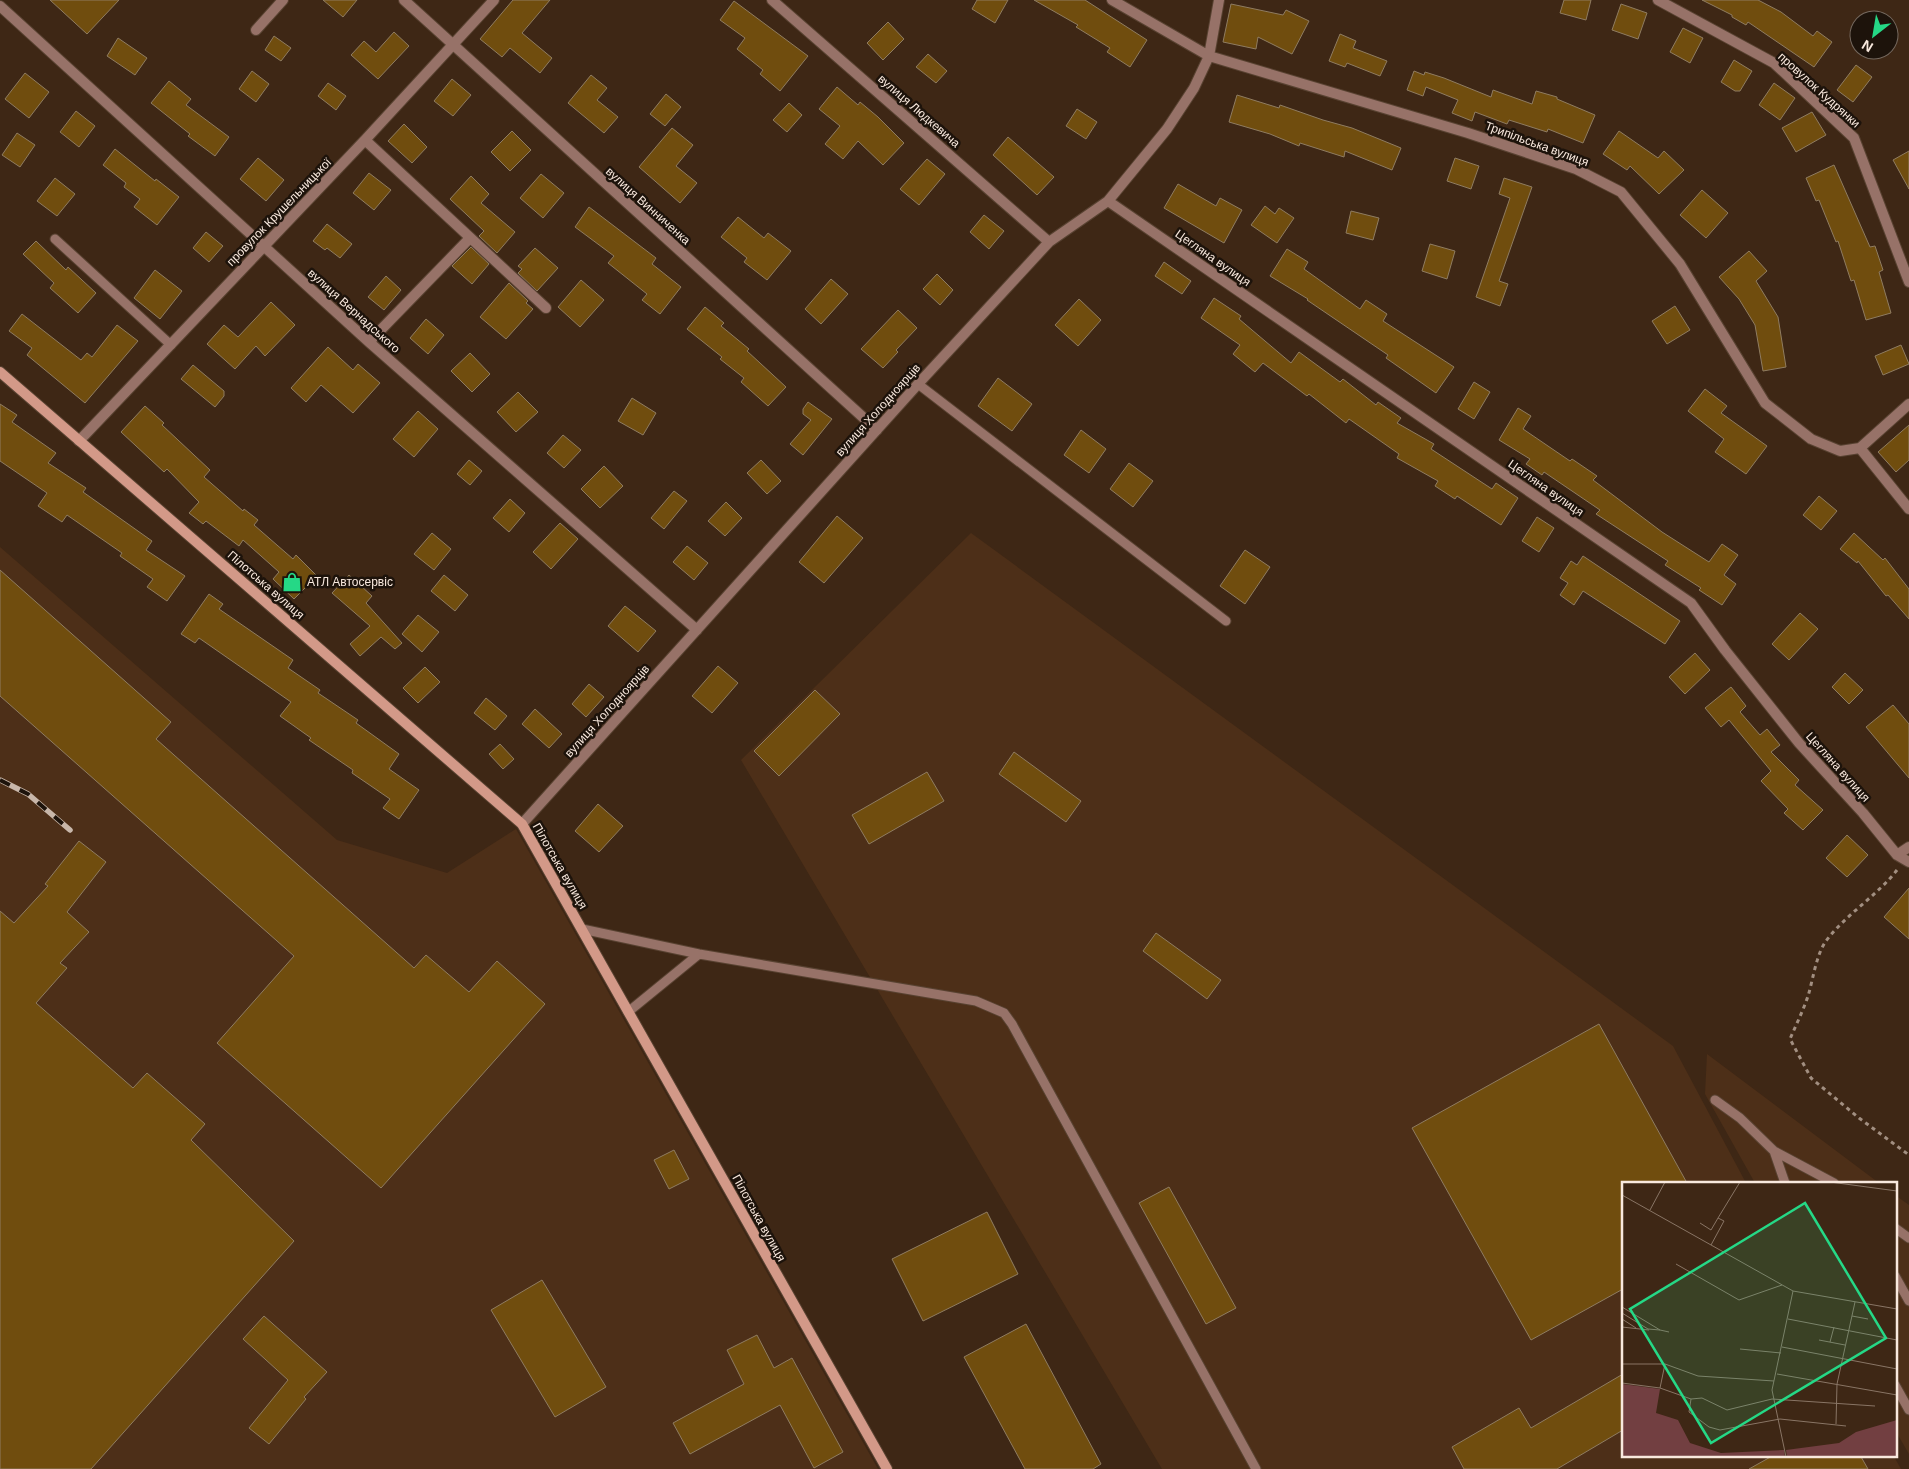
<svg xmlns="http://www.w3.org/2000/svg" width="1909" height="1469" font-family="Helvetica,sans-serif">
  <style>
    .built { fill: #4d2f18 }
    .building { fill: #704d0e; stroke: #8f7c61 }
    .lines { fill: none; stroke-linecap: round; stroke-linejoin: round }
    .lane-casing { stroke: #584231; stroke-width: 11 }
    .street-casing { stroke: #584231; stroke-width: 12 }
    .secondary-casing { stroke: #584231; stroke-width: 12 }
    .path { stroke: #a28f81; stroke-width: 3; stroke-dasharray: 4 4; stroke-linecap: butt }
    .lane { stroke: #977268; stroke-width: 9 }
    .street { stroke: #977268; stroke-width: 10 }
    .secondary { stroke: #d39988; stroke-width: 10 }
    .rail-casing { stroke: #c8b7aa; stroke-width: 5.5 }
    .rail { stroke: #1d130b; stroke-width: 4; stroke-dasharray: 11; stroke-linecap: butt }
    .labels { text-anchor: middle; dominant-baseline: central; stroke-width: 5; stroke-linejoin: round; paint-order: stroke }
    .street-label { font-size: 12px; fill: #f9e9de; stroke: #1d130b }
    .poi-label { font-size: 12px; fill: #f9e9de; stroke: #1d130b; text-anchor: start }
    .inset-road { fill: none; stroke: #897565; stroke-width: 1 }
    .view { fill: #25d886; fill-opacity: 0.15; stroke: #25d886; stroke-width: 2.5 }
    .inset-edge { fill: none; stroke: #f9e9de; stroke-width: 2.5 }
  </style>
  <rect width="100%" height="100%" fill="#3e2715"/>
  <!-- built -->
  <path class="built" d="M971,533L1673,1046L1746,1183H1623V1455H1893L1901,1469H1162L741,760Z
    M0,547L337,840L447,873L516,829L878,1469H0Z
    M1707,1054L1879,1183H1755L1705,1094Z
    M1895,1195L1909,1205V1454L1895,1430Z"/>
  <!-- building -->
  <path class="building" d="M50,0H119L87,34Z
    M323,0H357L343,17Z
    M513,0H550L522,33L552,58L540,73L510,48L502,57L480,39Z
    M977,0H1008L995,23L972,9Z
    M1034,0H1085L1147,40L1130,67L1107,52L1110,48L1076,27L1078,25Z
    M1564,0H1591L1586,20L1560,13Z
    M1702,0H1758L1781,12L1813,36L1817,31L1832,42L1814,67L1748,22L1746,25L1732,17V15Z
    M734,1L808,56L780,91L760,74L763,70L737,49L745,38L720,20Z
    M1231,4L1283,15L1286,10L1309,21L1292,54L1258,37L1256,49L1223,42Z
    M1621,4L1647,13L1638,39L1612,30Z
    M888,22L904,39L883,60L867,43Z
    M1683,28L1703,38L1690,63L1670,52Z
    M394,32L409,46L378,79L351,55L364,41L376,52Z
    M1340,34L1356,41L1353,48L1387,61L1380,76L1347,63L1345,67L1329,61Z
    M274,36L291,48L281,61L265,50Z
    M118,38L147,58L135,75L107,56Z
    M928,54L947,71L936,83L916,67Z
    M1734,60L1752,71L1740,91H1735L1721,82Z
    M1856,65L1872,77L1853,102L1837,90Z
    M252,71L269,84L256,102L239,89Z
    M1414,71L1424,75L1425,72L1444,78L1491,97L1493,90L1532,104L1536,91L1557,97V99L1595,115L1583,143L1548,129L1547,132L1509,120L1507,124L1475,112L1472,121L1452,113L1458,100L1426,87L1423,96L1407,90Z
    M25,73L49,92L29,118L5,99Z
    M591,75L607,88L597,100L618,117L604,133L568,103Z
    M452,79L471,95L453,116L434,101Z
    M169,81L191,99L186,105L229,137L215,156L188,136L190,134L151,103Z
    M328,83L346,96L336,110L318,96Z
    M1774,83L1795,98L1780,120L1759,105Z
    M837,87L858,105L860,102L878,117L904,143L883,165L858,141L843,159L825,144L840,126L819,109Z
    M666,94L681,107L665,126L650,114Z
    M1237,95L1279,108L1280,105L1323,120L1352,128L1401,148L1392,170L1345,151L1344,157L1300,143L1299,146L1270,134L1229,122Z
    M789,103L802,115L787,132L773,120Z
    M1077,109L1097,122L1086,139L1066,126Z
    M76,111L95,126L79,147L60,132Z
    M1812,112L1826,135L1796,152L1782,128Z
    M404,124L427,147L412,163L388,141Z
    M672,128L693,145L676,166L697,183L680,203L639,167Z
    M512,131L531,150L510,171L491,152Z
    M1619,131L1658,158L1664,151L1684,170L1659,194L1630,166L1627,170L1603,154Z
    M17,133L35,145L20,167L2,155Z
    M1008,137L1054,177L1037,195L993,155Z
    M115,149L155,181L156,179L179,197L157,225L134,207L140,199L124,187L126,183L103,165Z
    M1909,151V189L1893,160Z
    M258,158L284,180L266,201L240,179Z
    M1455,158L1479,166L1471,189L1447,181Z
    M927,159L945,174L919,205L900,189Z
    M1834,165L1870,247L1875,246L1883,270L1879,272L1891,313L1866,320L1854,280L1851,281L1838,241L1836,242L1819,200L1816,201L1806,178Z
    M369,173L391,190L374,210L353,193Z
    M541,174L564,193L543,218L520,198Z
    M471,176L489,194L481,203L515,232L497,253L479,236L484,231L450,199Z
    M55,178L75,194L57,216L37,201Z
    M1504,178L1532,187L1499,281L1508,284L1500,306L1476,297L1510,198L1499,194Z
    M1178,184L1216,206L1220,198L1242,210L1224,243L1164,208Z
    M1702,190L1728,213L1706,238L1680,215Z
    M1265,206L1275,214L1279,208L1294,218L1277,243L1251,225Z
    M589,207L656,258L652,264L681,287L660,314L642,300L647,294L608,263L614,256L575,227Z
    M1351,211L1379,218L1373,240L1346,233Z
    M984,215L1004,231L989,249L970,232Z
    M738,217L764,238L768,233L791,251L767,280L744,262L747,258L721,237Z
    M327,224L352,244L340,258L327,248L325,250L313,241Z
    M206,232L223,246L209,262L193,248Z
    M36,241L66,270L68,267L96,293L78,313L50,288L54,283L23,254Z
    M1430,244L1455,251L1447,279L1422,271Z
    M471,247L489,264L472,284L452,266Z
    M535,248L558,268L537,291L518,273L522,269L518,266Z
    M1287,249L1308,262L1304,269L1360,309L1366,300L1387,314L1383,321L1454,367L1436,393L1386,358L1388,355L1307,300L1308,299L1270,276Z
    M1749,251L1767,271L1756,281L1778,317L1786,367L1763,371L1755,325L1739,299L1719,277Z
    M1164,262L1191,281L1182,294L1155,276Z
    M155,270L182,291L160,319L134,298Z
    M937,274L953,290L940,305L923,289Z
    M386,276L401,290L384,310L368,297Z
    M831,279L848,294L821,324L805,309Z
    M581,280L604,300L580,327L558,307Z
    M509,283L528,301L526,303L533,309L506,339L480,317Z
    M1214,298L1241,316L1239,319L1291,363L1299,352L1340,382L1343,379L1376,405L1378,402L1401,418L1397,423L1434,444L1431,449L1492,489L1496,483L1518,498L1501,525L1457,496L1455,499L1435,486L1438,481L1397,458L1399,454L1349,419L1346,423L1309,394L1307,396L1263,363L1255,372L1233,354L1240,345L1201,318Z
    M1079,299L1101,320L1078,346L1055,325Z
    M271,302L295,325L265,356L256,346L235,369L207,344L224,325L238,337Z
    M1675,306L1690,330L1667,344L1652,321Z
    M705,307L724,323L721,326L749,349L747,351L786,387L768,406L741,382L744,378L720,359L722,357L687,329Z
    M898,310L917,328L896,350L898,352L883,368L861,349Z
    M22,314L81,360L87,353L92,357L117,325L138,341L85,403L27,355L32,348L9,331Z
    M426,319L444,335L428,354L410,338Z
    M1901,345L1909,364L1883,375L1875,356Z
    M328,347L353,370L358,364L380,383L353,413L321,385L306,402L291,388Z
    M470,353L490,374L472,392L451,371Z
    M193,365L224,391V396L215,407L181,379Z
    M998,378L1032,404L1012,431L978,406Z
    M1474,382L1490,392L1474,419L1458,409Z
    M1705,389L1727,406L1721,413L1767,446L1746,474L1715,452L1724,439L1688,411Z
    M518,392L538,412L516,432L497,412Z
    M632,398L656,413L643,435L618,421Z
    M808,402L832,419L803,455L790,444L811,420L803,414V409Z
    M0,404L17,415L12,422L56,453L48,463L86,488L83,492L152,541L146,550L185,576L167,601L147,587L153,579L120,556L122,553L67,515L62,522L38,506L47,493L0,461Z
    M145,406L164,423L162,425L210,470L204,477L243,511L244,509L258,520L254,525L293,559L296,555L317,576L294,599L273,579L279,572L243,540L239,546L206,521L203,524L189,513L199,502L167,469L164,472L121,432Z
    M1518,408L1531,416L1523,429L1570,461L1572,459L1597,476L1593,480L1662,532L1709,562L1722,544L1738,555L1724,575L1736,584L1722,605L1699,590L1701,588L1665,565L1668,561L1596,514L1600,510L1544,472L1542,475L1526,464L1530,459L1499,440Z
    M418,411L438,429L414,457L393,439Z
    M1909,425V460L1896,472L1878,452Z
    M1081,430L1106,449L1089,473L1064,455Z
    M563,435L581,450L564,468L547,453Z
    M469,460L482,471L470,485L457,474Z
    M761,460L781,481L767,494L747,473Z
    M1129,463L1153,481L1133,507L1110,489Z
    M604,466L623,486L600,508L581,489Z
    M674,491L687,501L664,529L651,518Z
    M1819,496L1837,511L1821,530L1803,515Z
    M510,499L525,513L509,532L493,518Z
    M726,502L742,518L725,536L708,521Z
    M837,516L863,538L824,583L799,562Z
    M1537,517L1554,528L1539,552L1522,541Z
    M560,523L578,539L551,569L533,552Z
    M432,533L451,549L434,570L414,554Z
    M1854,533L1883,560L1885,558L1909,589V619L1888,595L1886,596L1858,561L1857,563L1840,549Z
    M687,546L708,563L694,580L673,562Z
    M1245,550L1270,567L1245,604L1220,586Z
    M1583,556L1680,621L1665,644L1583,591L1574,605L1560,595L1568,583L1560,578L1571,561L1577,565Z
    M0,570L171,722L156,739L414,968L426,955L469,992L497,961L545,1004L381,1188L217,1043L294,956L0,696Z
    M349,575L372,596L366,603L402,643L395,649L381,637L360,656L350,644L370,626L332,593Z
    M444,575L468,595L455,611L431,591Z
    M209,594L223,604L219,609L293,660L288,668L320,690L318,693L358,720L356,723L399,754L389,769L419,790L399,819L383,808L390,799L352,773L353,770L309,740L311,738L280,716L291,702L199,638L195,643L181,634Z
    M625,606L656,631L638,652L608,626Z
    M1800,613L1818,629L1789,660L1772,644Z
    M418,615L439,632L422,652L402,634Z
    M1695,653L1710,670L1685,694L1669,677Z
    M718,666L738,683L712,713L692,696Z
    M425,667L440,682L418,703L403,688Z
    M1845,673L1863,690L1849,704L1832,687Z
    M589,684L604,697L586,717L572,704Z
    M1731,687L1746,706L1740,712L1760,735L1767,729L1780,745L1771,752L1799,780L1795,785L1823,810L1803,830L1784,813L1788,809L1761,781L1771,771L1729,720L1721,727L1705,708Z
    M815,690L840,714L779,776L754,751Z
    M486,698L507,716L495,730L474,713Z
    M1893,705L1909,724V778L1866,727Z
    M535,709L562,734L549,748L522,724Z
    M500,744L514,759L503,769L489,754Z
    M1014,752L1081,801L1066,822L999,774Z
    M927,772L944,801L869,844L852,815Z
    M598,804L623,826L599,852L575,831Z
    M1847,835L1868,855L1847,877L1826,858Z
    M79,841L106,862L67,912L89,932L60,963L67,968L36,1003L133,1088L147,1073L205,1124L191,1140L294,1241L91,1469H0V911L14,923L48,886L45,884Z
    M1909,888V939L1884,917Z
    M1156,933L1221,980L1207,999L1143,951Z
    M1599,1024L1687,1183H1623V1289L1531,1340L1412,1128Z
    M674,1150L689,1179L669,1189L654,1160Z
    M1169,1187L1236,1308L1206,1324L1139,1203Z
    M987,1212L1018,1274L923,1321L892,1259Z
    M542,1280L606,1387L555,1417L491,1310Z
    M264,1316L327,1372L304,1397L306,1399L269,1444L249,1428L288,1380L243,1339Z
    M1026,1324L1101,1464L1093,1469H1025L964,1357Z
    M757,1335L774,1368L792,1358L843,1452L814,1468L780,1405L690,1454L673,1423L744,1384L727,1350Z
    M1623,1374V1430L1557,1469H1464L1452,1447L1519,1408L1531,1428Z
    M1774,1455H1860L1868,1469H1749Z"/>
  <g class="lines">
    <defs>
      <path id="lane" d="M55,239L171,345
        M918,384L1226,621
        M582,929L699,954L976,1001L1004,1013L1012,1024L1256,1469
        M628,1012L699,954
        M1715,1100L1740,1118L1774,1151L1785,1183
        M1774,1151L1834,1183
        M1895,1228L1909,1238
        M1895,1276L1909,1301
        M1895,1385L1909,1410"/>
      <path id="street" d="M404,0L877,430
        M772,0L1049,242
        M1112,0L1209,56L1468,133L1576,169L1621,192L1680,264L1765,403L1811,439L1840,451L1860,448L1909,509
        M1658,0L1774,63L1854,138L1909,282
        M0,6L369,342L697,630
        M256,30L283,0
        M365,140L546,308
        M1108,201L1691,603L1725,650L1799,743L1863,813L1897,855L1909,862
        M369,342L470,238
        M79,441L365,140L494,0
        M1860,448L1909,404
        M522,824L918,384L1049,242L1108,201L1167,129L1194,88L1209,56L1219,0
        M1897,855L1909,847"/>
      <path id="secondary" d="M0,372L522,824L887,1469"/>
    </defs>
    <!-- lane casing -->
    <use href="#lane" class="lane-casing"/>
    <!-- street casing -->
    <use href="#street" class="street-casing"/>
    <!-- secondary casing -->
    <use href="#secondary" class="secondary-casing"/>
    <!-- path -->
    <path class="path" d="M1897,870C1877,896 1846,914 1826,941C1816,955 1813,980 1808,996C1803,1011 1796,1025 1790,1039L1811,1078L1859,1118L1909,1155"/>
    <!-- lane -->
    <use href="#lane" class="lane"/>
    <!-- street -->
    <use href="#street" class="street"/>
    <!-- secondary -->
    <use href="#secondary" class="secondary"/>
    <defs>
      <path id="rail" d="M0,780L28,794L70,830"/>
    </defs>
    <!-- rail casing -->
    <use href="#rail" class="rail-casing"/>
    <!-- rail -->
    <use href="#rail" class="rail"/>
  </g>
  <!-- icons -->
  <defs>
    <symbol id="shop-bare" viewBox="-9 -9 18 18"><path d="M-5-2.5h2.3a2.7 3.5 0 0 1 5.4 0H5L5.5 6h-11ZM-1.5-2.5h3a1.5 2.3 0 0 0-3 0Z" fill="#25d886" stroke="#1d130b" stroke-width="2.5" paint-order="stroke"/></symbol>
  </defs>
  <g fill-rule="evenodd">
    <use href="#shop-bare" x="278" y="568" width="28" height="28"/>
  </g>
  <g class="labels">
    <!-- street labels -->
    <g class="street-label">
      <text transform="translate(1819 90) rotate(42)">провулок Кудрянки</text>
      <text transform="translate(919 111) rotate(41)">вулиця Людкевича</text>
      <text transform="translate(1537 144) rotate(20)">Трипільська вулиця</text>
      <text transform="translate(648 206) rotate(42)">вулиця Винниченка</text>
      <text transform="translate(279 212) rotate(-46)">провулок Крушельницької</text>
      <text transform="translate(1213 258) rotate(35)">Цегляна вулиця</text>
      <text transform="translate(354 311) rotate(42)">вулиця Вернадського</text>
      <text transform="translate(878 410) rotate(-48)">вулиця Холодноярців</text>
      <text transform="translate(1546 488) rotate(35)">Цегляна вулиця</text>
      <text transform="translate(266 585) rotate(41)">Пілотська вулиця</text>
      <text transform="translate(607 711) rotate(-48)">вулиця Холодноярців</text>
      <text transform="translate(1838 767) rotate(48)">Цегляна вулиця</text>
      <text transform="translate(560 866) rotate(60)">Пілотська вулиця</text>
      <text transform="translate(759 1218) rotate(61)">Пілотська вулиця</text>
    </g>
    <!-- poi labels -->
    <g class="poi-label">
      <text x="307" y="582">АТЛ Автосервіс</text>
    </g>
  </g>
  <!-- overview -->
  <g transform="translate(1622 1182)">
    <rect width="275" height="275" fill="#3e2715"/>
    <path d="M0,202L38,207L34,231L56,238L68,261L99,271L162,268L163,275H0ZM275,238V275H165L164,268L217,261L234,250Z" fill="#723f41"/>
    <path class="inset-road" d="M208,0L275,9M0,13L171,109L275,127M28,28L43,0M96,36L118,0M78,41L89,48L96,36L102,39L89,63M54,82L117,118L160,103M0,125L38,148L47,150M0,131L26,147L38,148M230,134L246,137M0,137L14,146M166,137L275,158M0,145L27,148M197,158L223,163M208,160L212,145M160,165L275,187M118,167L159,171M0,182H43L76,194L152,199M155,192L275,213M0,201L38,206L69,217L80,216L105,228L150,217L253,224M38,206L43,182M69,217L67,230L87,245L98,248L158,237L224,244M214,242L215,202L233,120M164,275L150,208L171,109"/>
    <path class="view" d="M183,21L264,156L89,261L8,127Z"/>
    <rect width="275" height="275" class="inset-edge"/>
  </g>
  <!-- north arrow -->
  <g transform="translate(1874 35) rotate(211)"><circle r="24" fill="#1d130b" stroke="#75695f"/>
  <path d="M0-4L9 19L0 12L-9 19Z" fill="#25d886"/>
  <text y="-8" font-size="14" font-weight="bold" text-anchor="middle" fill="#f9e9de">N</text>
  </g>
</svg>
